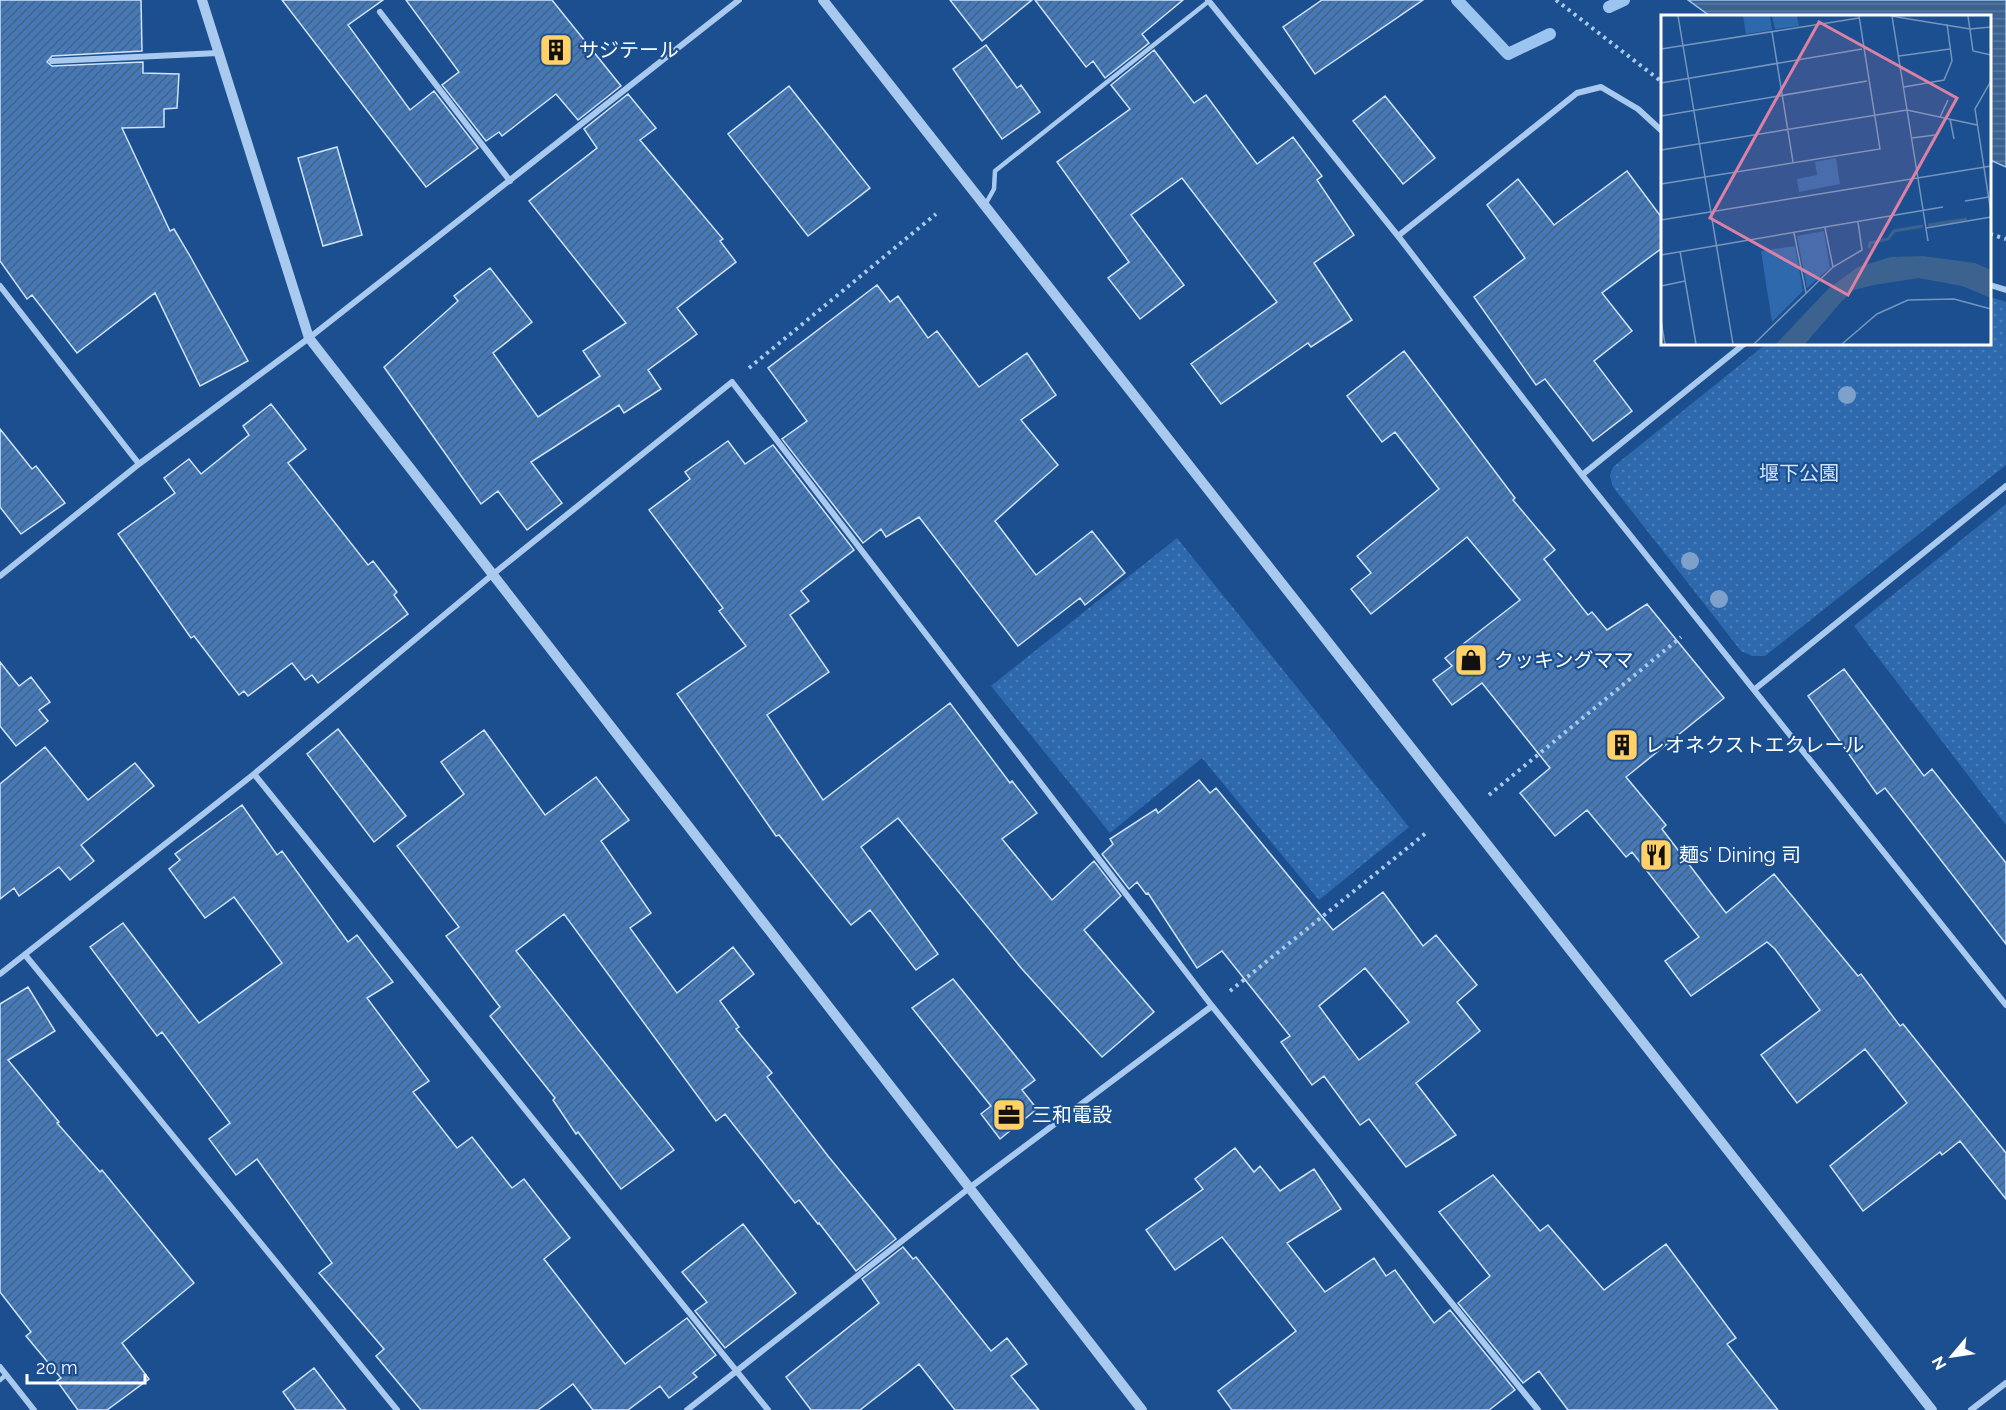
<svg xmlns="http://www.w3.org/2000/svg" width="2006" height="1410" font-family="Raleway,'Noto Sans JP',sans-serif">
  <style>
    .grass { fill: url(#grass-dots) }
    .water { fill: url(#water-rules); stroke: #9cc4f0; stroke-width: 1.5 }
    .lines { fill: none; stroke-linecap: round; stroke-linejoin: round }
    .stream { stroke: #9cc4f0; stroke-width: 12 }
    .building { fill: url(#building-hatch); stroke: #cfe3fa; stroke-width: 1.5; fill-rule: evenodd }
    .path { stroke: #a9c9ee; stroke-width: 4; stroke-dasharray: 3 4.5; stroke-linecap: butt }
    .service { stroke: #a9c9ee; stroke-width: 4.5 }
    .minor { stroke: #a9c9ee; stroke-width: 6 }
    .tertiary { stroke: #a9c9ee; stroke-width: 10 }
    .tree { fill: #7ea0ca }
    .labels { text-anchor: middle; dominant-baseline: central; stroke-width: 4.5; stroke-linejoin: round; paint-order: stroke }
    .poi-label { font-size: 20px; fill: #fff; stroke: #1b4f8f; text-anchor: start }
    .park-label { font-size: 20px; fill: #cfe3fa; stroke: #1b4f8f }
    .inset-river { fill: none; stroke: #3c6290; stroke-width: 3 }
    .inset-road { fill: none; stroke: #7695bc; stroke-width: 1.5 }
    .view { fill: #dd80a5; fill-opacity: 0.15; stroke: #dd80a5; stroke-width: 3 }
    .inset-edge { fill: none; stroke: #fff; stroke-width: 3 }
  </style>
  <defs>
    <pattern id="grass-dots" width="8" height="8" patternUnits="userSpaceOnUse" patternTransform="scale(1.5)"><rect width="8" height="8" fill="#2e69ad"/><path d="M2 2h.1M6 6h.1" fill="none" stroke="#4d80b9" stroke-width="1.8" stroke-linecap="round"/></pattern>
    <pattern id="water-rules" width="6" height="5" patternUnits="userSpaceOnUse" patternTransform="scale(1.5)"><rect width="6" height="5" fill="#3c6290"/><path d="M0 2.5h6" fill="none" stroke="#597aa1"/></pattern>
    <pattern id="building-hatch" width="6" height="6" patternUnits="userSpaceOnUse" patternTransform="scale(1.5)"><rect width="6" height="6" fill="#4478b7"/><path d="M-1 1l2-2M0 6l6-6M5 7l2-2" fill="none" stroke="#486282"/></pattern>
  </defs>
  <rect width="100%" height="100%" fill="#1b4f8f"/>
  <!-- grass -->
  <path class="grass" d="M1990,297L2006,302V465L1765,656H1752L1741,651L1613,487L1610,476L1613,467L1766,344H1990Z
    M2006,504V825L1854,626Z
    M1177,538L1409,827L1319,900L1202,758L1110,833L991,686Z"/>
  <!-- water -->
  <path class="water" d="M1688,0H2006V167L1990,160V16H1710Z"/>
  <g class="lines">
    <!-- stream -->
    <path class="stream" d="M1457,0L1508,54L1550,34
      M1609,7L1624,0"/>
  </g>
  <!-- building -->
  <path class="building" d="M0,0H141L142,51L52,56L47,62L52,66L143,62V73L179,74L177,108L164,109V127L122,128L170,231L174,229L190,256L248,361L200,386L155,293L77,353L32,295L27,299L0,261Z
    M282,0H383L348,25L410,110L434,91L478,148L426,187Z
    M406,0H552L621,86L578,120L556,94L502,136L499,132L486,141L442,85L459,72Z
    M950,0H1032L982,41Z
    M1035,0H1183L1142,34L1149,43L1105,78L1093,61L1086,67Z
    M1322,0H1423L1315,74L1283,27Z
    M986,45L1017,88L1021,85L1040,112L1002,139L953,69Z
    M1154,50L1194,103L1206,95L1257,164L1293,137L1322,176L1317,180L1354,235L1314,263L1352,320L1311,347L1308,343L1221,404L1191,364L1277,302L1182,178L1131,215L1184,285L1140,319L1108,278L1129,262L1057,162L1130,109L1111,85Z
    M789,86L870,188L808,236L728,134Z
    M628,94L656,128L640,140L723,239L720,241L736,262L677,308L697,334L648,370L661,389L624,413L619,405L531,462L562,503L527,530L498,491L481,504L384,367L458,301L454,296L490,268L532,322L493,353L538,417L600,376L583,351L626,323L529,201L597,148L584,129Z
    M1385,96L1435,158L1403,184L1353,121Z
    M337,147L362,235L323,246L298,158Z
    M1627,171L1662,218V248L1602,293L1632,331L1594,361L1632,411L1593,441L1545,379L1536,385L1474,297L1525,258L1487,205L1518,179L1554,225Z
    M877,285L890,302L898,296L928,338L937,331L979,387L1027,353L1056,395L1021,420L1058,465L995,521L1036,575L1092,531L1125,573L1085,605L1080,598L1018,646L919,517L886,537L881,529L863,543L782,439L807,421L768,368Z
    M1404,351L1515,498L1513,500L1555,550L1544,559L1588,615L1592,612L1607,630L1647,604L1724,698L1626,777L1666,825L1662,829L1726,913L1774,874L1858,976L1861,974L1900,1026L1903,1024L2006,1153V1199L1960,1141L1942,1155L1940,1152L1863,1211L1830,1166L1907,1103L1865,1049L1797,1103L1761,1055L1820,1010L1775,949L1767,942L1691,996L1665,961L1699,937L1632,852L1626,857L1587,810L1555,836L1520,793L1550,768L1482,683L1452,705L1433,680L1452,666L1445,658L1520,600L1467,537L1371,614L1351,589L1371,573L1357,556L1439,489L1395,432L1382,442L1347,396Z
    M271,404L306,449L288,463L368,565L373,561L397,592L394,595L408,614L318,683L312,675L305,680L292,663L248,696L244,691L239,695L194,636L191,638L118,534L175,493L164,478L189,459L201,474L249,435L243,426Z
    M0,429L32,469L36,466L65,503L21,534L0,507Z
    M728,441L745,464L773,445L854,550L801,591L809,601L790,615L829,672L767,715L823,800L950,703L1010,783L1012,781L1037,813L1002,839L1052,900L1094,861L1121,896L1084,930L1154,1012L1102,1057L1022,969L898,818L861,847L938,954L916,970L870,910L851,925L779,835L776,836L677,694L746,646L719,611L723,608L649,510L690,479L685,472Z
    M0,662L19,686L31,677L50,702L39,710L48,721L16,746L0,726Z
    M1844,669L1924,776L1932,769L2006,863V944L1885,788L1877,794L1808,696Z
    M338,729L406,816L374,842L307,754Z
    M484,730L545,815L596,777L629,820L601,841L651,913L630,928L677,993L733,947L754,974L720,1001L739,1027L736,1029L772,1073L767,1077L828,1156L896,1239L856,1271L819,1223L818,1224L799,1200L795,1203L725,1114L716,1121L564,914L516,951L674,1150L621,1189L578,1132L576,1134L553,1100L555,1098L490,1016L500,1007L446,936L459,927L397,846L464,794L441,762Z
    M45,747L88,800L135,763L154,786L81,845L94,861L70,880L59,867L19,896L14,888L0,899V784Z
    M1199,780L1210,793L1216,788L1333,930L1383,892L1423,946L1436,935L1477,985L1457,1002L1480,1031L1416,1083L1456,1135L1406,1167L1369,1119L1360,1125L1324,1076L1312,1085L1281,1042L1290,1036L1222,951L1197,968L1148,893L1146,894L1137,882L1129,889L1102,854L1113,844L1110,839L1156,809L1158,813ZM1365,968L1409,1022L1359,1060L1319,1006Z
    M242,805L277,855L282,851L348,942L357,935L393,982L367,998L429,1081L413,1092L457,1148L472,1137L512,1188L524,1179L570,1238L544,1259L625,1364L687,1318L716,1355L693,1373L697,1377L669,1398L660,1386L628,1410H593L573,1384L538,1410H421L376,1356L384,1349L319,1273L332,1263L257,1159L236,1175L209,1139L230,1123L162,1032L157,1036L90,947L123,923L199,1023L282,963L234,897L205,918L169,869L180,860L175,854Z
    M953,979L1035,1080L1022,1090L1037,1109L1000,1139L981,1114L991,1106L912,1008Z
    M28,987L55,1031L8,1060L59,1122L57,1123L100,1172L102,1170L194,1283L122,1343L149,1379L107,1410H78L57,1381L61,1378L26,1336L31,1332L0,1292V1004Z
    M1235,1148L1254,1172L1260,1166L1280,1191L1314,1169L1341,1209L1287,1243L1325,1292L1374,1258L1386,1276L1395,1270L1434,1323L1450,1310L1515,1390L1489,1410H1232L1218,1391L1296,1331L1222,1237L1175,1270L1146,1230L1203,1189L1195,1179Z
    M1493,1175L1540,1231L1548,1225L1604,1290L1666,1244L1736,1338L1727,1344L1778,1410H1568L1539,1371L1523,1383L1458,1303L1490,1276L1439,1212Z
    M743,1224L796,1293L725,1348L695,1311L707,1302L682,1272Z
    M903,1247L913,1259L916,1257L991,1351L1007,1338L1027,1364L1011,1376L1039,1410H955L919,1364L860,1410H811L786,1377L879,1303L862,1279Z
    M314,1368L346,1410H296L283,1392Z"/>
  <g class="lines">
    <!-- path -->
    <path class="path" d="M1556,0L1662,82
      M1990,234L2006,239
      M749,368L936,214
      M1489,795L1681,637
      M1230,991L1426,833"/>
    <!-- service -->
    <path class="service" d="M985,205L994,189L995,171L1209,1
      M0,1380L6,1375"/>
    <!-- minor -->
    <path class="minor" d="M1208,0L1398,236L1582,475L2006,1005
      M380,12L510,181
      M52,61L218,53
      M1398,236L1577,93L1601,87L1638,109L1662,131
      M1990,285L2006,290
      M0,286L139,464
      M1582,475L1744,344
      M0,576L139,464L309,338L739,0
      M1755,689L2006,486
      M254,774L768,1410
      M26,956L397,1410
      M0,974L254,774L492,575L732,382L1212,1006L1538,1410
      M0,1367L34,1410
      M687,1410L968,1189L1212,1006
      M1971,1410L2006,1383"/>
    <!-- tertiary -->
    <path class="tertiary" d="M202,0L309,338L1142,1410
      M823,0L1932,1410"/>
  </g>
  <!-- trees -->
  <g class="tree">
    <circle cx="1847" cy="395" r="9"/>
    <circle cx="1690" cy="561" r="9"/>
    <circle cx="1719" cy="599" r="9"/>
  </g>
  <!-- icons -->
  <defs>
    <symbol id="building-square" viewBox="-11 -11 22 22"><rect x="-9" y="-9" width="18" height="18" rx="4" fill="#ffd166" stroke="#1b4f8f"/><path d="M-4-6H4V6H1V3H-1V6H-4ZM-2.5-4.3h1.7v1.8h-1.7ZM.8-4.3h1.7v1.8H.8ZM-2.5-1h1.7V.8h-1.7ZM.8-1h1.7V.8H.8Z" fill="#111"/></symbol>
    <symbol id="shop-square" viewBox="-11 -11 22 22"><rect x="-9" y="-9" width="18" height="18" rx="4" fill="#ffd166" stroke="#1b4f8f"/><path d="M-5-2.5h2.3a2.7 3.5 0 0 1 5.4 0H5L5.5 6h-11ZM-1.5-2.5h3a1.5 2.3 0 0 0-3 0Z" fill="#111"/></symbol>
    <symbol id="restaurant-square" viewBox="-11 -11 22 22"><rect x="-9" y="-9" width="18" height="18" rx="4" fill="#ffd166" stroke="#1b4f8f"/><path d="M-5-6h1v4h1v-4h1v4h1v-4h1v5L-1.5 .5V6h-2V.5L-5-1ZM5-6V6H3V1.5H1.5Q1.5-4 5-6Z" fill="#111"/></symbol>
    <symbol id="office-square" viewBox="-11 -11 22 22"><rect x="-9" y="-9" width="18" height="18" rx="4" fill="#ffd166" stroke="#1b4f8f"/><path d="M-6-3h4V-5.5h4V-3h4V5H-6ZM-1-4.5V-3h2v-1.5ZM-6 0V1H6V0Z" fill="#111"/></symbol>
  </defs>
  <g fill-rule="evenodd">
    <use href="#building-square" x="537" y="31" width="38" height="38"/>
    <use href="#shop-square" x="1452" y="641" width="38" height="38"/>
    <use href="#building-square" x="1603" y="726" width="38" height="38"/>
    <use href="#restaurant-square" x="1637" y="836" width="38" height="38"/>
    <use href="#office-square" x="990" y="1096" width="38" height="38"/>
  </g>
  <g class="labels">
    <!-- poi labels -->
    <g class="poi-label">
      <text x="579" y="50">サジテール</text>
      <text x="1494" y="660">クッキングママ</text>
      <text x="1645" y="745">レオネクストエクレール</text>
      <text x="1679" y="855">麺s' Dining 司</text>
      <text x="1032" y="1115">三和電設</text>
    </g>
    <!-- park labels -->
    <g class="park-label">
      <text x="1799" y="473">堰下公園</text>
    </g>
  </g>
  <!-- overview -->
  <g transform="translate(1661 15)">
    <rect width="330" height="330" fill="#1b4f8f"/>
    <path d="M82,1H109L111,15L85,19ZM111,1H136L138,11L114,14ZM175,143L179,169L138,177L136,164L156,160L154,147ZM163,216L169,253L146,273L136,221ZM134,231L142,276L111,307L100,236Z" fill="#2e69ad"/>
    <path d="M262,241L314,248L330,255V283L301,271L258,263L213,270L193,275L180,287L144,329H115L168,273L197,252L230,242Z" fill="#3c6290"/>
    <path class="inset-river" d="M267,210L306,204M208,233L209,228L227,224L233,216L262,211"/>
    <path class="inset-road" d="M17,1L72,329M230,1L309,14L330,12M231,1L267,226M307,1L312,36L330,40M111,17L132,147M0,34L198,3M238,41L289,34M330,66L314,94L330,198M0,68L201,34M243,72L283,65L291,46L286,9M0,101L206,66M279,102L287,85M289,104L293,124M251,123L274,120M0,135L246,95L316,110M0,169L219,134L198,1M304,186L328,182M0,205L330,151M164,213L172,252M265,213L330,202M133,218L145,278M19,236L35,329M0,240L282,192M0,271L24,266M0,306L4,329M93,329L172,252L201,235L197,207M181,329L216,299L247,285L293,284L330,294"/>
    <path class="view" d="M158,7L296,83L187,280L49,203Z"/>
    <rect width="330" height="330" class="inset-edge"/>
  </g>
  <!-- north arrow -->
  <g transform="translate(1952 1356) rotate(241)" stroke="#1b4f8f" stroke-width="4.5" paint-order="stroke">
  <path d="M0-4.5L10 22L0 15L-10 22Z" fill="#ffffff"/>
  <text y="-9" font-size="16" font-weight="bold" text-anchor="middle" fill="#ffffff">N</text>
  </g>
  <!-- scale -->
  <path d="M27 1374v9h118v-9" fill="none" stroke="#ffffff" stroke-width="3"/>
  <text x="36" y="1374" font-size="18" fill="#ffffff" stroke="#1b4f8f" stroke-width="4.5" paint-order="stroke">20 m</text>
</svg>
